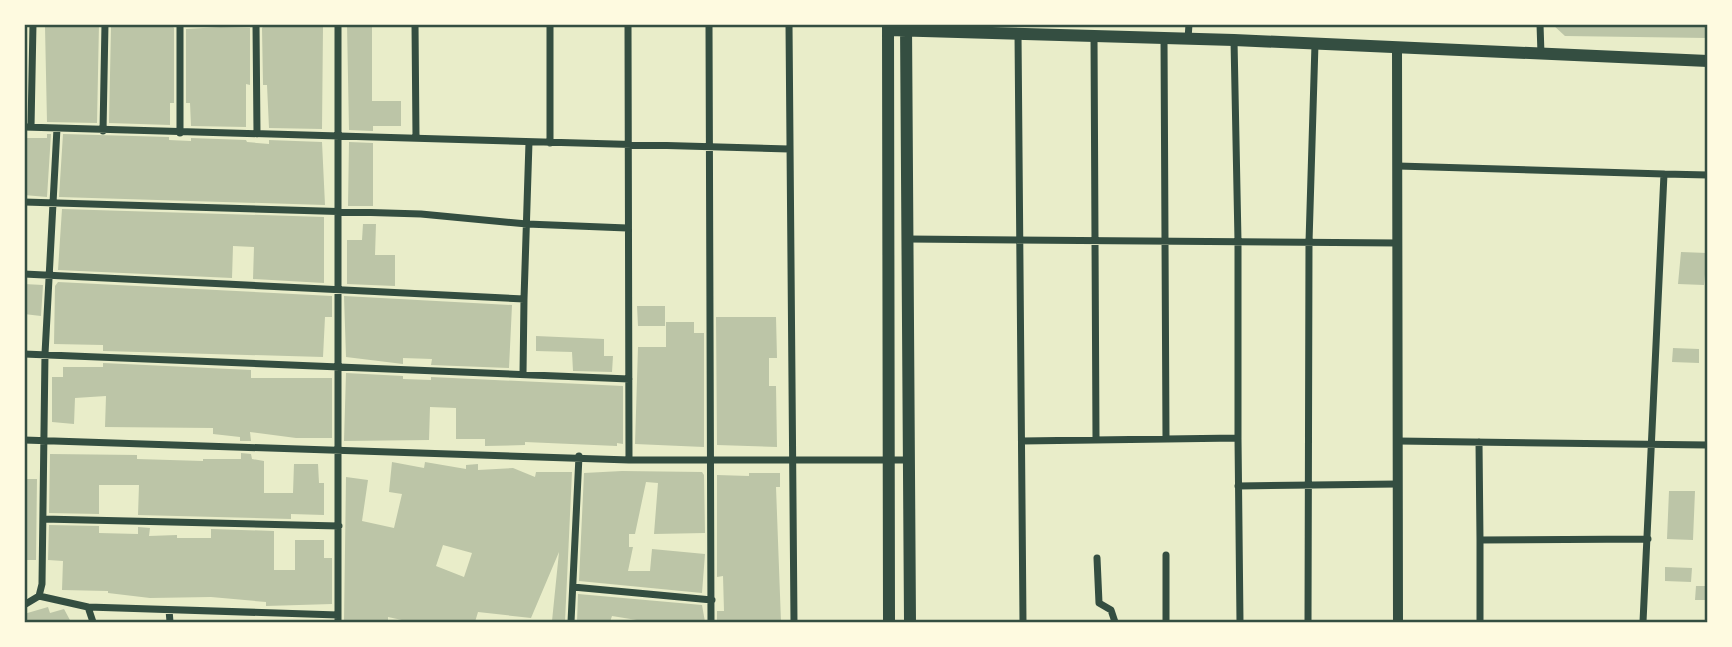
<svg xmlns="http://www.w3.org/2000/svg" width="1732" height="647" font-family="Lora,serif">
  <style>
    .building { fill: #bcc5a7; fill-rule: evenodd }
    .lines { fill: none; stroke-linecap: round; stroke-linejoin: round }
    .minor { stroke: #344e41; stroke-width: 7 }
    .tertiary { stroke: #344e41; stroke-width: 10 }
    .secondary { stroke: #344e41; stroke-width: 12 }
    .neatline { fill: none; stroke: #344e41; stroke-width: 2.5 }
  </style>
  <rect width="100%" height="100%" fill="#e9edc9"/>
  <!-- building -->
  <path class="building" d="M73,24H99L97,123L47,122L45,27Z
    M144,24H171L174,28V103H170V125L109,123L111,27H144Z
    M265,24L323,27L322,129L269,128L267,85H263L262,28Z
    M347,24H372V101H401V126H373V131L349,130Z
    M1552,24H1707V38L1565,36Z
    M221,27L250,28V85L246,84V127L191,126L190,103H186V29Z
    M47,134H51L47,197L24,195V138H47Z
    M63,134L169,137V140L191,141V138L246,140L247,142L269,144V140L322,142L325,205L59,197Z
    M349,142L373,143V206H348Z
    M62,209L324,217V283L253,279L254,247L233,246L232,278L58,270Z
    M363,224H376L375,255H395V286L347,284V240H362Z
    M1681,252L1707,253L1704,285L1678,284Z
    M58,282L332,296V317H325L323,357L103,351V345L54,344L55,286Z
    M24,284L43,285L41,316L24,314Z
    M344,296L512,305L509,368L431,365L432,359L403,358V364L346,357Z
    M637,306H665V326H638Z
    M716,317H776L777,358H769V386H776L777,447L717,445Z
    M666,322H694V333H704V447L635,444L638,347H666Z
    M536,336L604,339V356H613L612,372L573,371L572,352L536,351Z
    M1673,348L1699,349V363L1672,362Z
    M103,363L251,370V378H332V438H296L250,432L251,441H240V437L213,434V428L105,427L106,396L75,398L74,424L52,422V377H63V367H103Z
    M346,373L403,376V379L431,380V377L623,386V444L617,443V446L525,442V445L485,446V439H456V408L430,407L429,440L344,441Z
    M241,453L251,454L252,459L264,461V493H293L294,464H318L319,483H324V515L291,514V519L138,515L139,485H99V514L49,513L50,454L137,455V459L203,461V459H241Z
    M392,462L424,468L425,462L466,469V465L478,464V470L513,468L535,477L536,472H572L565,622L552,621L559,552L531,618L478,612L475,622H411L388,617V622H344L346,477L368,480L362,521L394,528L402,494L389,492ZM443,545L472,553L464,577L436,566Z
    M622,471L702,472L704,475L705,533L654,534L658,483L646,482L635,534H629V547H633L628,571H650L652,549L705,554L702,593L579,581L584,473Z
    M749,473H780V487H776L781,622H717V611H724L723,576L717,577V475L749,476Z
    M24,479H37L36,560H24Z
    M1669,491H1695L1693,540L1667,539Z
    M49,525L99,526V533L138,534V527L150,528L149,536L177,535V538H211V529L274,531V570H295V540H324V558H332V604L266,606V602L211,597L150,598L108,593V591L62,590L63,561L48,560Z
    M1665,567L1692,568L1691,582L1665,581Z
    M1696,586H1707V600H1695Z
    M578,594L702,605L705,622H649L612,616L610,622H577Z
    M48,607L50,613L64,609L71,622H24V614Z"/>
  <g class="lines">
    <!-- minor -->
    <path class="minor" d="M256,24L257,134
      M338,24V622
      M415,24L416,137
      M550,24V143
      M628,24L629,460
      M709,24L711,622
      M789,24L794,622
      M1540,24L1541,54
      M1018,33L1023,622
      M1094,35L1096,440
      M1164,38L1166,439
      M1188,39L1189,24
      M24,127L789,149
      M31,127L33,24
      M103,131L105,24
      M180,133V24
      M1398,166L1664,174
      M24,202L421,214L527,224L627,228
      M908,239L1398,243
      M24,274L524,299L529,142
      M24,354L629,379
      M523,374L524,299
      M1238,438L1240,622
      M24,440L629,460H909
      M1022,441L1238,438V241L1234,40
      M1398,441L1708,445
      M1479,442L1480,540L1648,539
      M1238,486L1398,484
      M43,519L339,526
      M1480,540V622
      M1097,558L1099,603L1111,610L1115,622
      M573,587L712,600
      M39,596L88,607L93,622
      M24,605L39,596L42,584L45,354L57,128
      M88,607L338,615
      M169,610L170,622
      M571,622L579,456
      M1166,622V555
      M1308,622L1309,242L1315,44
      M1643,622L1664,174L1708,175"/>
    <!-- tertiary -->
    <path class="tertiary" d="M1397,49L1398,622"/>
    <!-- secondary -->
    <path class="secondary" d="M888,24L889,622
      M906,24L910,622
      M889,30L1234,40L1708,61"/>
  </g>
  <!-- border -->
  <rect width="1732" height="647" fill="none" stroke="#fefae0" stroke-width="52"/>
  <rect x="26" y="26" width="1680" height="595" class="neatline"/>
</svg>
